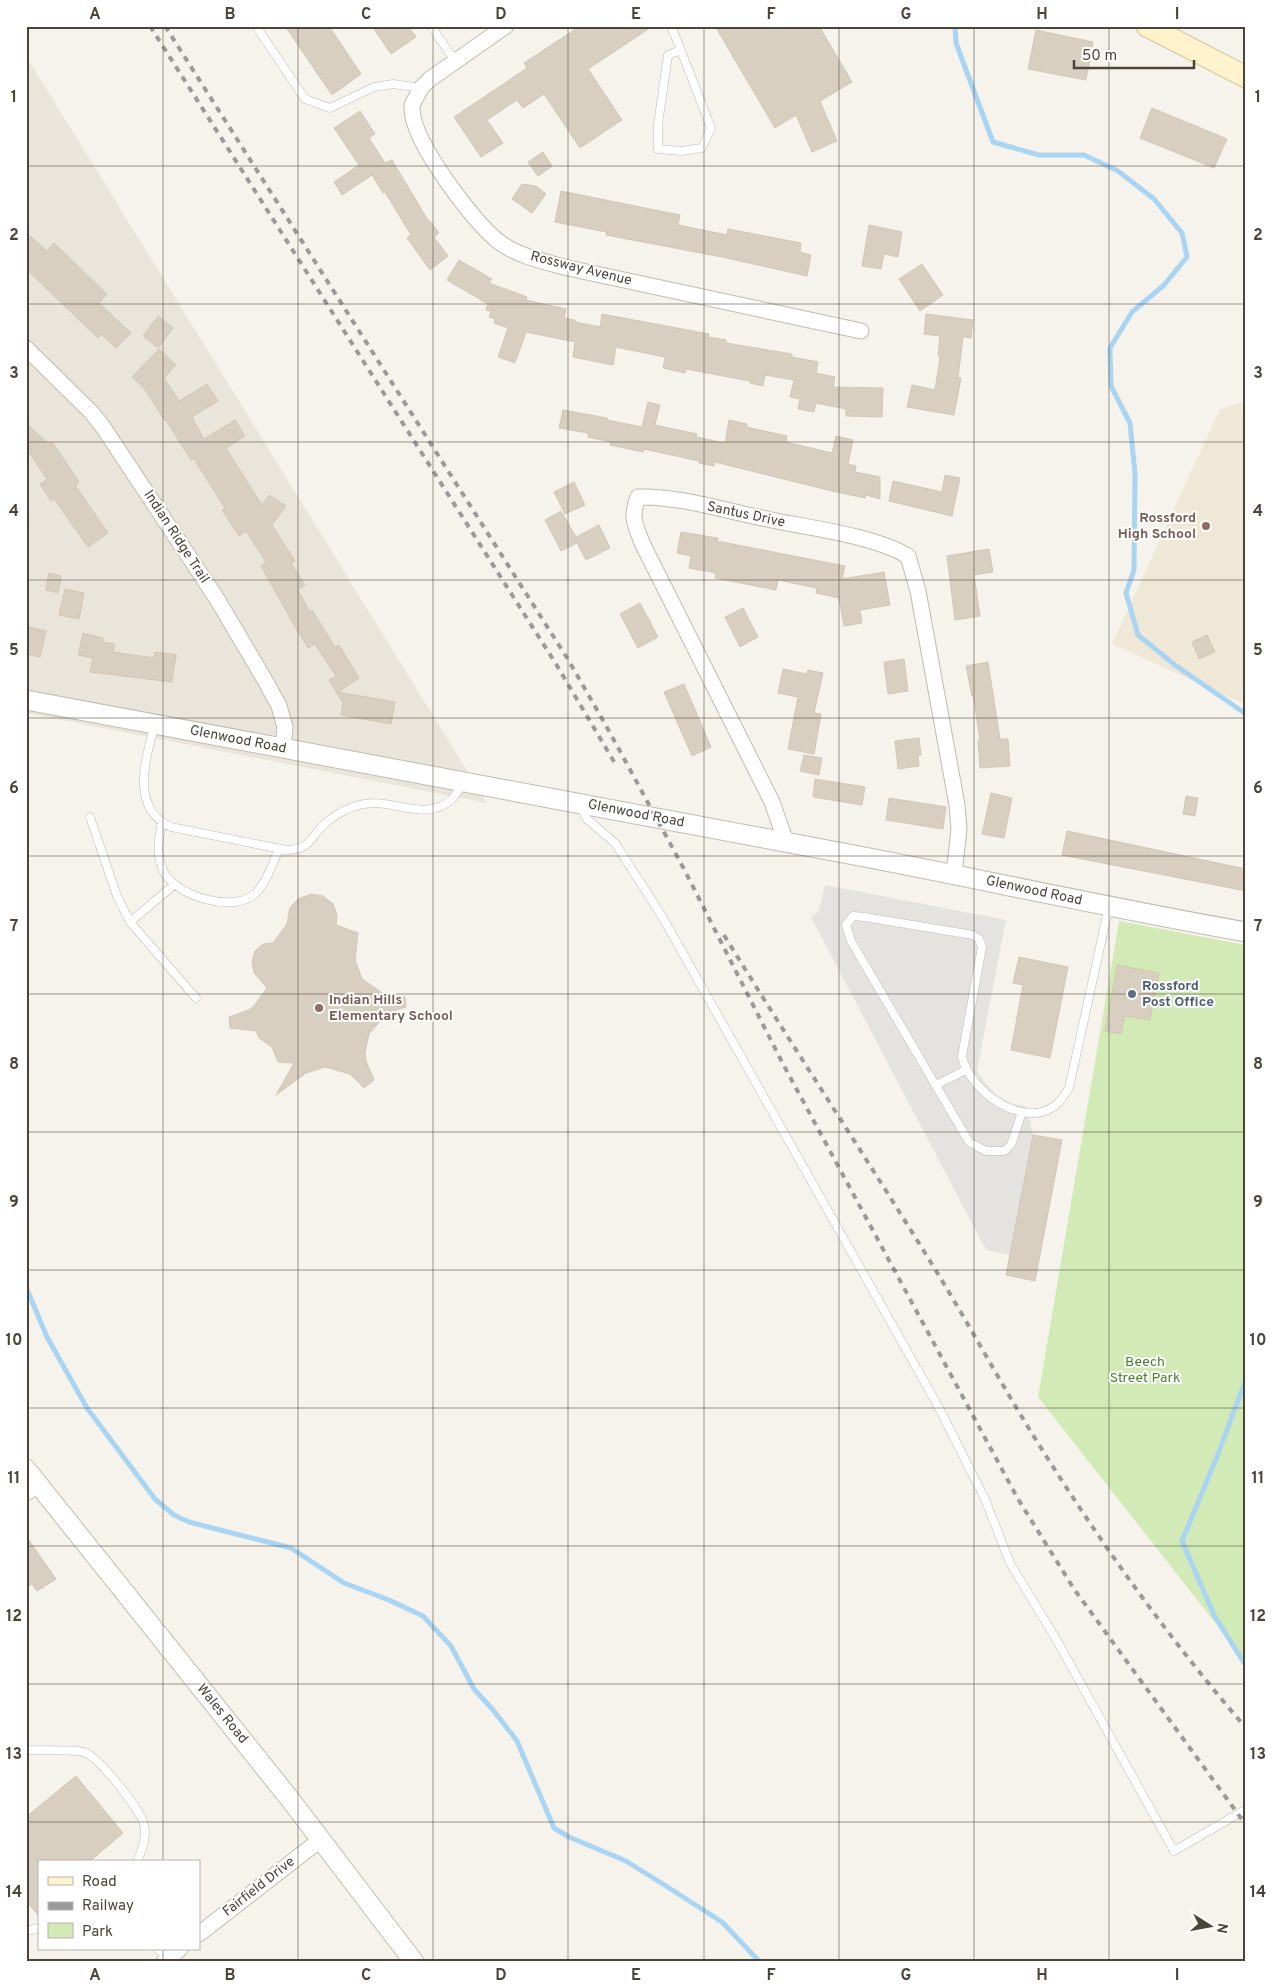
<svg xmlns="http://www.w3.org/2000/svg" width="1272" height="1988" font-family="Overpass,sans-serif">
  <style>
    .residential { fill: #eae5da }
    .education { fill: #efe8d6 }
    .green { fill: #d2eab5 }
    .parking { fill: #e5e3e0 }
    .lines { fill: none; stroke-linecap: round; stroke-linejoin: round }
    .stream { stroke: #a9d4f2; stroke-width: 5 }
    .building { fill: #d8cfc1; stroke: #d3c7b4 }
    .service-casing { stroke: #c2bbae; stroke-width: 9 }
    .minor-casing { stroke: #c2bbae; stroke-width: 17 }
    .tertiary-casing { stroke: #c2bbae; stroke-width: 21 }
    .secondary-casing { stroke: #d6c79b; stroke-width: 23 }
    .service { stroke: #fff; stroke-width: 8 }
    .minor { stroke: #fff; stroke-width: 15 }
    .tertiary { stroke: #fff; stroke-width: 19 }
    .secondary { stroke: #fff3cd; stroke-width: 21 }
    .rail { stroke: #9a9a9a; stroke-width: 4; stroke-dasharray: 6 6; stroke-linecap: butt }
    .grid { fill: none; stroke: #4b4439; stroke-width: 1; stroke-opacity: 0.55 }
    .education-dot { fill: #8d6e63; stroke: #fff; stroke-width: 2 }
    .service-dot { fill: #5c6f8a; stroke: #fff; stroke-width: 2 }
    .labels { text-anchor: middle; dominant-baseline: central; stroke-width: 4; stroke-linejoin: round; paint-order: stroke }
    .street-label { font-size: 14px; fill: #4b4439; stroke: #fff }
    .education-label { font-size: 14px; font-weight: bold; fill: #785e54; stroke: #fff; text-anchor: end }
    .service-label { font-size: 14px; font-weight: bold; fill: #4e5e75; stroke: #fff; text-anchor: start }
    .park-label { font-size: 14px; fill: #4a7f2a; stroke: #fff }
    .neatline { fill: none; stroke: #4b4439; stroke-width: 2 }
    .grid-label { font-size: 16px; text-anchor: middle; font-weight: bold; fill: #4b4439 }
  </style>
  <rect width="100%" height="100%" fill="#f6f3ec"/>
  <!-- residential -->
  <path class="residential" d="M26,56L487,803L26,713Z"/>
  <!-- education -->
  <path class="education" d="M1246,401V705L1112,644L1220,409Z"/>
  <!-- green -->
  <path class="green" d="M1119,921L1246,945V1662L1038,1397Z"/>
  <!-- parking -->
  <path class="parking" d="M825,885L1006,920L977,1070L985,1083L998,1096L1013,1104L1026,1106L1033,1135L1010,1255L986,1250L811,917L819,911Z"/>
  <g class="lines">
    <!-- stream -->
    <path class="stream" d="M955,26L956,43L993,142L1039,155H1084L1118,171L1154,199L1182,233L1187,257L1164,285L1132,312L1110,348L1111,386L1130,423L1135,474L1134,570L1126,593L1138,635L1175,665L1246,714
      M26,1287L47,1337L87,1408L155,1499L174,1515L189,1522L291,1548L344,1583L389,1600L423,1616L451,1646L474,1689L494,1711L517,1741L554,1828L569,1837L626,1861L666,1886L722,1922L760,1962
      M1246,1379L1218,1454L1182,1541L1214,1615L1246,1666"/>
  </g>
  <!-- building -->
  <path class="building" d="M285,26H329L361,74L332,95Z
    M372,26H408L416,37L391,54Z
    M580,26H653L588,69L622,120L580,148L544,94L523,108L517,100L487,120L503,143L481,157L454,117L527,68L524,63Z
    M715,26H819L852,82L820,101L837,141L812,152L796,115L775,128Z
    M1036,30L1093,42L1086,80L1028,69Z
    M1152,108L1227,139L1214,168L1140,138Z
    M360,111L375,134L369,138L385,163L392,160L429,222L430,221L439,233L434,237L448,256L430,270L407,238L411,235L385,192L383,193L372,175L342,195L334,182L359,165L334,128Z
    M543,152L552,166L538,176L528,162Z
    M522,184L536,186L546,194L532,213L512,199Z
    M561,191L680,215L678,225L727,235L728,229L801,243L800,252L811,255L807,276L722,257L606,235V232L555,222Z
    M869,225L902,232L898,257L884,254L881,269L862,266Z
    M26,232L47,251L54,243L107,294L99,303L131,333L116,348L101,334L98,338L26,269Z
    M459,260L492,279L489,283L527,297L526,300L566,309L564,318L575,320V322L600,327L602,314L709,334L708,337L726,340V343L792,354V357L818,362L816,373L835,377L833,387L883,388L882,417L846,416V409L816,403L814,412L798,409L800,399L790,397L794,380L765,375L763,386L750,383V381L686,369L685,373L663,368L665,357L616,347L613,365L573,357L575,342L526,332L515,363L498,357L508,328L494,323L495,319L489,317L491,311L486,310L488,304L447,280Z
    M922,264L943,295L920,311L899,279Z
    M926,314L973,320L971,338L963,337L958,378H961L954,415L907,407L912,385L935,390L940,357L938,356L940,336L924,334Z
    M158,316L173,328L158,348L143,336Z
    M159,349L176,365L164,378L179,401L207,384L218,401L192,417L204,439L235,420L245,436L226,448L262,505L269,495L286,506L272,525L295,561L291,563L305,585L298,590L310,612L312,610L335,647L339,645L359,678L338,692L395,702L391,724L341,715L343,703L329,680L336,676L315,644L308,648L293,623L261,566L266,562L246,531L239,536L222,510L225,508L194,459L191,460L166,420L165,421L144,388L132,377Z
    M648,402L660,405L655,425L697,434L696,437L725,443L729,420L747,424L746,427L787,436L786,442L832,453L836,436L853,440L848,464L856,466L855,472L880,477V499L866,495L865,498L832,491L715,462L714,466L699,463V461L644,449L643,452L610,445L611,442L588,437V433L559,428L563,410L607,418V420L642,427Z
    M26,423L49,444L52,442L79,482L75,485L108,533L88,547L54,499L51,501L40,484L47,479L26,448Z
    M945,475L960,478L952,516L889,501L893,481L942,492Z
    M574,482L585,505L565,514L554,492Z
    M561,511L576,537L599,525L610,548L586,560L577,543L561,551L545,520Z
    M681,532L718,538L717,541L845,566L842,579L884,572L890,605L860,610L862,623L844,626L839,598L816,593L817,588L778,580L776,590L715,578L716,573L689,568L691,556L677,553Z
    M989,549L993,572L974,575L980,616L955,620L947,556Z
    M49,573L61,576L58,593L46,590Z
    M65,589L84,593L79,619L59,615Z
    M640,603L658,637L638,648L620,614Z
    M743,608L758,637L740,647L725,617Z
    M26,626L46,631L40,657L26,654Z
    M83,633L103,638V642L115,644L113,652L154,658L155,652L176,655L172,682L90,672L93,658L78,655Z
    M1207,635L1215,652L1199,659L1192,642Z
    M904,659L908,691L888,694L884,662Z
    M988,662L1000,739H1008L1010,766L980,768L978,740H980L973,695L972,696L966,666Z
    M783,669L807,674L808,670L823,673L814,713L821,714L814,754L788,749L798,697L778,693Z
    M684,684L711,747L692,756L664,692Z
    M919,738L921,755H918L919,766L898,769L895,741Z
    M804,755L822,758L819,775L800,771Z
    M815,779L865,787L862,805L813,797Z
    M991,793L1012,798L1004,838L982,834Z
    M1186,796L1198,798L1195,816L1183,814Z
    M889,798L946,807L943,829L886,820Z
    M1067,831L1246,869V891L1062,855Z
    M311,894L323,896L333,904L337,915L336,925L358,933L355,960L362,979L384,994L405,997L406,1007L387,1013L369,1034L365,1052L366,1061L374,1080L364,1088L350,1074L325,1067L306,1073L276,1095L294,1063L278,1062L272,1047L259,1038L256,1031L230,1028L229,1017L249,1010L254,1006L267,988L254,973L252,962L255,951L263,944L273,943L287,924L290,908L298,899Z
    M1019,957L1068,967L1050,1058L1011,1050L1023,985L1013,983Z
    M1117,965L1159,973L1150,1020L1125,1016L1121,1034L1105,1031Z
    M1033,1135L1062,1140L1035,1281L1006,1275Z
    M26,1536L56,1579L37,1591L32,1584L26,1588Z
    M76,1776L123,1833L89,1862H39V1916L26,1901V1817Z"/>
  <g class="lines">
    <defs>
      <path id="service" d="M256,26L305,99L330,108L374,87L393,84L421,88
        M431,26L455,61
        M671,26C685,60 698,94 711,128L702,148L682,151L658,149V124L668,55L681,50
        M155,724C146,758 129,808 171,827L286,850C313,850 310,835 328,821C337,814 348,808 359,805C389,796 425,824 452,799C456,794 460,788 464,783
        M580,806L587,819L615,843L663,918L938,1406L985,1499L1010,1563L1056,1639L1174,1851L1243,1811L1246,1812
        M90,817L117,896L130,922L196,998
        M162,823C158,840 156,856 164,872C176,896 234,914 256,893C267,882 273,862 279,849
        M130,922L175,884
        M936,1085L966,1070
        M1022,1112L1011,1145L1004,1151H986L969,1142L851,941L846,925L853,916L864,917L973,935L979,939L982,947L962,1056C968,1090 1025,1132 1057,1104C1062,1100 1065,1093 1069,1088L1109,906
        M26,1750C41,1751 71,1749 84,1752C98,1756 141,1810 144,1825C147,1839 142,1849 137,1862
        M26,1931L39,1928
        M158,1949L167,1959"/>
      <path id="minor" d="M506,26L430,79L421,88L412,105C412,112 413,120 416,127C427,158 476,226 502,244C521,257 546,262 568,268L861,331
        M26,348L92,413L103,427L217,599L266,682L279,706L285,727L283,749
        M786,842L772,802L643,545C635,525 630,517 638,497C681,496 725,511 767,519C808,528 872,535 908,556L918,591L957,805L959,829L954,874
        M26,1493L39,1485
        M199,1934L320,1840
        M164,1962L180,1949"/>
      <path id="tertiary" d="M26,700C302,751 578,802 854,855C985,880 1115,909 1246,932
        M26,1469L289,1798L414,1962"/>
      <path id="secondary" d="M1147,26L1246,77"/>
    </defs>
    <!-- service casing -->
    <use href="#service" class="service-casing"/>
    <!-- minor casing -->
    <use href="#minor" class="minor-casing"/>
    <!-- tertiary casing -->
    <use href="#tertiary" class="tertiary-casing"/>
    <!-- secondary casing -->
    <use href="#secondary" class="secondary-casing"/>
    <!-- service -->
    <use href="#service" class="service"/>
    <!-- minor -->
    <use href="#minor" class="minor"/>
    <!-- tertiary -->
    <use href="#tertiary" class="tertiary"/>
    <!-- secondary -->
    <use href="#secondary" class="secondary"/>
    <!-- rail -->
    <path class="rail" d="M150,26L556,664L616,765
      M165,26L569,661L609,731L684,869L783,1064L1018,1499L1074,1589L1246,1825
      M724,935C794,1049 868,1160 938,1274C974,1333 1006,1393 1043,1451C1104,1548 1171,1641 1246,1728"/>
  </g>
  <!-- grid -->
  <path class="grid" d="M163,26V1862M298,26V1962M433,26V1962M568,26V1962M704,26V1962M839,26V1962M974,26V1962M1109,26V1962M26,166H1246M26,304H1246M26,442H1246M26,580H1246M26,718H1246M26,856H1246M26,994H1246M26,1132H1246M26,1270H1246M26,1408H1246M26,1546H1246M26,1684H1246M26,1822H1246M163,1949V1962"/>
  <!-- markers -->
  <g class="education-dot">
    <circle cx="1206" cy="526" r="5"/>
    <circle cx="319" cy="1008" r="5"/>
  </g>
  <circle class="service-dot" cx="1132" cy="994" r="5"/>
  <g class="labels">
    <!-- street labels -->
    <g class="street-label">
      <text transform="translate(581 269) rotate(14)">Rossway Avenue</text>
      <text transform="translate(746 515) rotate(12)">Santus Drive</text>
      <text transform="translate(176 537) rotate(57)">Indian Ridge Trail</text>
      <text transform="translate(238 740) rotate(11)">Glenwood Road</text>
      <text transform="translate(636 814) rotate(11)">Glenwood Road</text>
      <text transform="translate(1034 891) rotate(12)">Glenwood Road</text>
      <text transform="translate(222 1714) rotate(51)">Wales Road</text>
      <text transform="translate(259 1887) rotate(-38)">Fairfield Drive</text>
    </g>
    <!-- education labels -->
    <g class="education-label">
      <text x="1196" y="518">Rossford<tspan x="1196" dy="16">High School</tspan></text>
      <text x="329" y="1000" text-anchor="start">Indian Hills<tspan x="329" dy="16">Elementary School</tspan></text>
    </g>
    <!-- service labels -->
    <g class="service-label">
      <text x="1142" y="986">Rossford<tspan x="1142" dy="16">Post Office</tspan></text>
    </g>
    <!-- park labels -->
    <g class="park-label">
      <text x="1145" y="1362">Beech<tspan x="1145" dy="16">Street Park</tspan></text>
    </g>
  </g>
  <!-- border -->
  <rect width="1272" height="1988" fill="none" stroke="#ffffff" stroke-width="55"/>
  <!-- legend -->
  <rect x="38" y="1860" width="162" height="90" fill="#ffffff" stroke="#b7b4b0"/>
  <rect x="48" y="1877" width="25" height="8" fill="#fff3cd" stroke="#b7b4b0"/>
  <text x="82" y="1886" font-size="15" fill="#4b4439">Road</text>
  <rect x="48" y="1902" width="25" height="8" fill="#9a9a9a" stroke="#b7b4b0"/>
  <text x="82" y="1910" font-size="15" fill="#4b4439">Railway</text>
  <rect x="48" y="1923" width="25" height="15" fill="#d2eab5" stroke="#b7b4b0"/>
  <text x="82" y="1936" font-size="15" fill="#4b4439">Park</text>
  <!-- north arrow -->
  <g transform="translate(1210 1926) rotate(101)" stroke="#ffffff" stroke-width="4" paint-order="stroke">
  <path d="M0-4L9 19L0 12L-9 19Z" fill="#4b4439"/>
  <text y="-8" font-size="14" font-weight="bold" text-anchor="middle" fill="#4b4439">N</text>
  </g>
  <!-- scale -->
  <path d="M1074 60v8h120v-8" fill="none" stroke="#4b4439" stroke-width="2.5"/>
  <text x="1082" y="60" font-size="15" fill="#4b4439" stroke="#ffffff" stroke-width="4" paint-order="stroke">50 m</text>
  <rect x="28" y="28" width="1216" height="1932" class="neatline"/>
  <g class="grid-label">
    <text x="95" y="19">A</text>
    <text x="230" y="19">B</text>
    <text x="366" y="19">C</text>
    <text x="501" y="19">D</text>
    <text x="636" y="19">E</text>
    <text x="771" y="19">F</text>
    <text x="906" y="19">G</text>
    <text x="1042" y="19">H</text>
    <text x="1177" y="19">I</text>
    <text x="14" y="102">1</text>
    <text x="1258" y="102">1</text>
    <text x="14" y="240">2</text>
    <text x="1258" y="240">2</text>
    <text x="14" y="378">3</text>
    <text x="1258" y="378">3</text>
    <text x="14" y="516">4</text>
    <text x="1258" y="516">4</text>
    <text x="14" y="655">5</text>
    <text x="1258" y="655">5</text>
    <text x="14" y="793">6</text>
    <text x="1258" y="793">6</text>
    <text x="14" y="931">7</text>
    <text x="1258" y="931">7</text>
    <text x="14" y="1069">8</text>
    <text x="1258" y="1069">8</text>
    <text x="14" y="1207">9</text>
    <text x="1258" y="1207">9</text>
    <text x="14" y="1345">10</text>
    <text x="1258" y="1345">10</text>
    <text x="14" y="1483">11</text>
    <text x="1258" y="1483">11</text>
    <text x="14" y="1621">12</text>
    <text x="1258" y="1621">12</text>
    <text x="14" y="1759">13</text>
    <text x="1258" y="1759">13</text>
    <text x="14" y="1897">14</text>
    <text x="1258" y="1897">14</text>
    <text x="95" y="1980">A</text>
    <text x="230" y="1980">B</text>
    <text x="366" y="1980">C</text>
    <text x="501" y="1980">D</text>
    <text x="636" y="1980">E</text>
    <text x="771" y="1980">F</text>
    <text x="906" y="1980">G</text>
    <text x="1042" y="1980">H</text>
    <text x="1177" y="1980">I</text>
  </g>
</svg>
